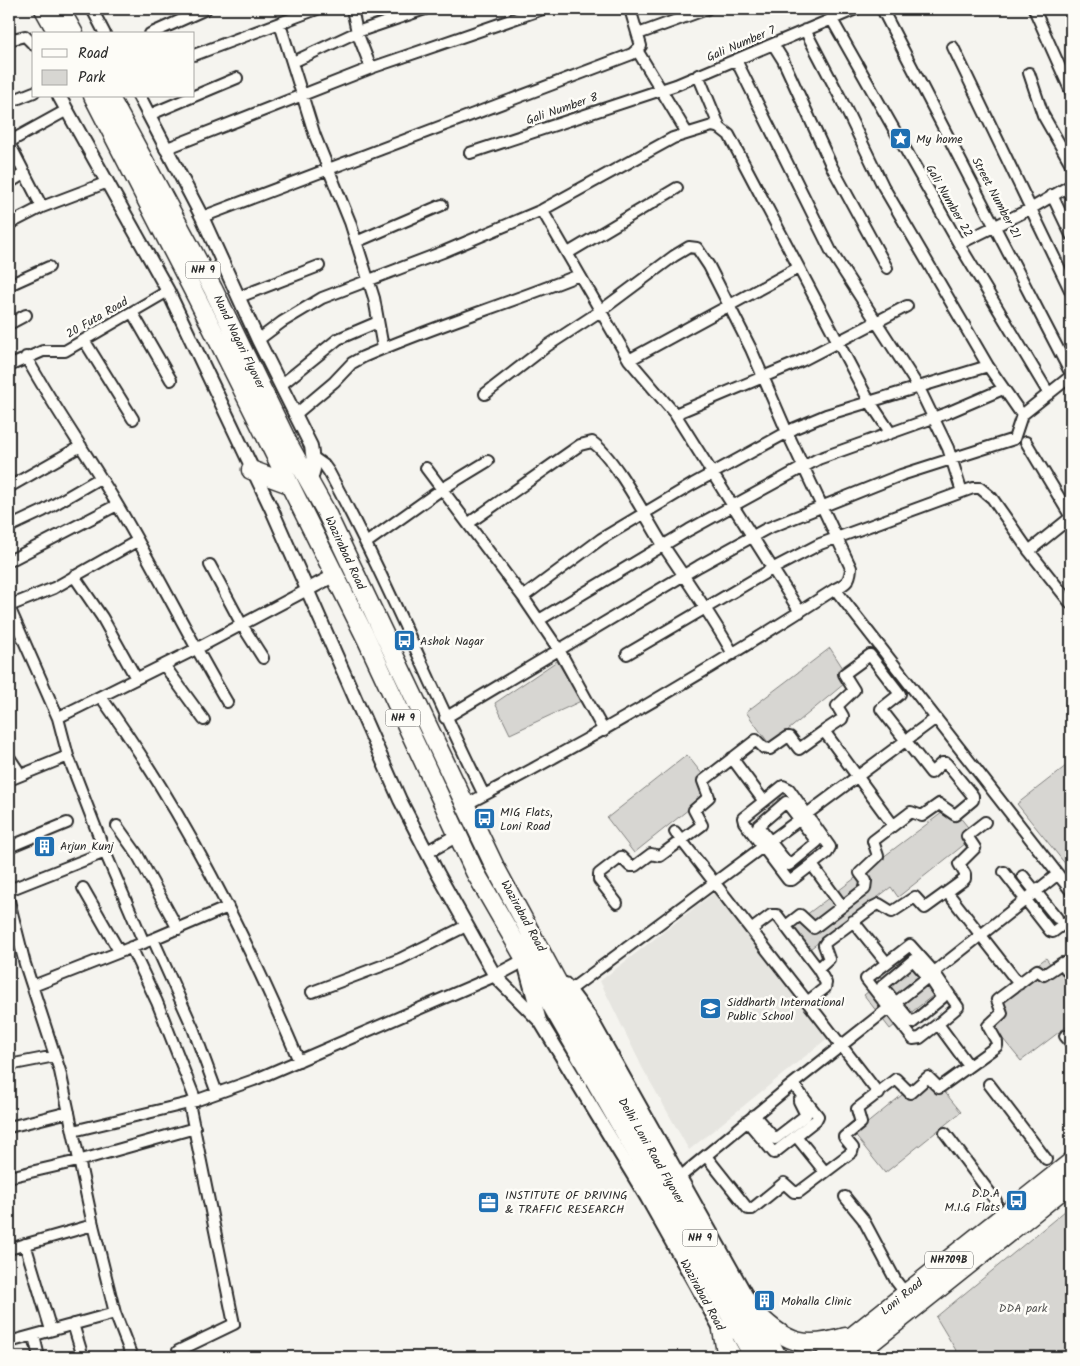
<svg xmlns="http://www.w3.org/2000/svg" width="1080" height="1366" font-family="Kalam,sans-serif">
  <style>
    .built { fill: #e6e5e0 }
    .green { fill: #d7d6d2; stroke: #81807e }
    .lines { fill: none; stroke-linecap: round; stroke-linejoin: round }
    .minor-casing { stroke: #2b2b2b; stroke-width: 14 }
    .tertiary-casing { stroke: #2b2b2b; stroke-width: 16 }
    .trunk-casing { stroke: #2b2b2b; stroke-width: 21 }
    .minor { stroke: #fdfcf7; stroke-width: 10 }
    .tertiary { stroke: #fdfcf7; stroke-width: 12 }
    .trunk { stroke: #fdfcf7; stroke-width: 18 }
    .labels { text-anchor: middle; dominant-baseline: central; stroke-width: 5; stroke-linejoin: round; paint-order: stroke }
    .shield { fill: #fdfcf7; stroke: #6a6a68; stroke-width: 1 }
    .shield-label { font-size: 11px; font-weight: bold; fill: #2b2b2b }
    .street-label { font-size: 12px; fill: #2b2b2b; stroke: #fdfcf7 }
    .poi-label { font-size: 12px; fill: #2b2b2b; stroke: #fdfcf7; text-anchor: start }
    .park-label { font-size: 12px; fill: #565655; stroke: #fdfcf7 }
  </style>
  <rect width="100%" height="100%" fill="#f5f4ef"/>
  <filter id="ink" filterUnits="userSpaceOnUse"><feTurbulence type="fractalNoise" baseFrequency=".02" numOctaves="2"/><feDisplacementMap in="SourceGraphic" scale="10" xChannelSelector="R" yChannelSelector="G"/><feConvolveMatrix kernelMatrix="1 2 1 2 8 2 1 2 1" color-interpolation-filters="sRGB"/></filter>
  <g filter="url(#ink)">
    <!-- built -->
    <path class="built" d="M719,889L829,1037L689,1150L643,1069L600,981Z"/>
    <!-- green -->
    <path class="green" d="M830,648L850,679L770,745L746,712Z
      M557,661L581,701L510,734L495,703Z
      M687,755L714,789L634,853L607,818Z
      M1071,762V871L1017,804Z
      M951,806L975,836L898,897L891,887L802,955L781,927L802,918Z
      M904,944L940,990L890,1029L864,995L878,984L869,972Z
      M1068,953L1071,957V1023L1021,1061L990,1023L1008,1009L997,995L1046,958L1051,965Z
      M929,1073L961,1112L885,1173L854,1134Z
      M1071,1206V1357H960L936,1317Z"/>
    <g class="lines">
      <defs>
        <path id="minor" d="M92,9L105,34
          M352,9L357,32L371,68
          M882,9L1071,374
          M1034,9L1071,92
          M831,18L959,244L1049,394
          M280,24L315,136L350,222L374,298L383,348
          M805,30L841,99L883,186L988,366L1022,415
          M150,34L206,9
          M638,34L707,9
          M9,40L25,36L34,45
          M773,44L783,60L832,167L887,268
          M953,47L1071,292
          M637,50L687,133
          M194,55L317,9
          M736,60L832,253L919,388L948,448L962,492
          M293,62L357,32L425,9
          M1029,73L1043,115L1071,164
          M698,75L720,128
          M9,102L34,92
          M149,115L237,78
          M9,142L67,110
          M9,143L42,207
          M165,149L371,68L543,9
          M470,153L676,85L856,9
          M9,183L25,173
          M1052,195L1071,235
          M542,210L629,360L675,414L801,361L907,306
          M202,217L632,54L641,46L630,9
          M9,224L42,207L108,182
          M356,242L442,205
          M959,244L1032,208L1071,185
          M568,253L677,188
          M9,285L49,267
          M239,297L319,266
          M132,312L171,380
          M9,324L26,315
          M84,340L133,419
          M258,340L282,322L322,298L443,252L542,210L673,138L712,126L720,128L729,135L868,399L890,432
          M26,357C54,408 88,455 118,506C156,570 189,638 227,702
          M629,360L798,268
          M9,366L43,351H65L168,291
          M281,385L338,339L378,322
          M485,394L547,346L599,312L674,256L689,247L697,248L709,266L751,349L787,432L851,568C850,581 846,584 835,589
          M296,414L334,382L352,363L363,357C434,326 507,304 579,275
          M675,414L800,612
          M1026,442L1071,517
          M314,458L324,465L329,472C386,577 431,688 484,795
          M426,468L523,597L559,650L604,731
          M9,487L81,446
          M469,523L580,445L592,442C615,457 647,520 663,545C687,581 712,616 733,654
          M9,527L43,511L100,478
          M366,543L442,489L488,461
          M1029,551L1070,518
          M9,561L117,505
          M210,565L242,625L263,658
          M74,576L102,617L136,678
          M523,597L601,539L693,484L795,428L826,415L988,366
          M9,606L54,588L137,541
          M9,607L58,718
          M539,620L689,530L818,459L947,413L1003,389
          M627,654L772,569L820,544L973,488H980L992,498L1029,551L1071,604
          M164,665L204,720
          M101,697C183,810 245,934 299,1061
          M445,718L699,566L766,529L901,475L1014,439L1022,415L1071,376
          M68,756L105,852L144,943
          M9,757L21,775
          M732,758L763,800
          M9,780L68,756L58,718L63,715L196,649L307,590
          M783,786L789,789L830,847L827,853L792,880H788L744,822L743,818Z
          M786,802L817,842L789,865L758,826Z
          M465,805C592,739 715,667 835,589L1071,891
          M117,826L137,854L178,929
          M675,832L879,1094
          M9,847L67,823
          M812,865L842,906
          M1004,872L1050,931L1053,932L1069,920
          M1023,876L1057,918
          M83,888L119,951
          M9,890L105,852
          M947,892L1019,984
          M9,901L25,964L60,1071L93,1225L115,1313L132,1357
          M617,903L599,880V874L621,857L630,866H635L651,854L660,856L702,825L694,810L709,797L703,781L756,740L764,748L770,749L787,737H790L799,749L824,731L893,825
          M853,921L886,962
          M786,926L800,915L814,928L865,889L866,881L860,873L878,856L873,841L911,812L922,816L939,804L955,815L973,800V796L946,763H942L931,773L881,709L900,694L870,655L844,674L854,690L837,706L843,716L842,719L824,731
          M751,930L771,915H777L818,969
          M153,939L193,1028L217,1093
          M131,947L157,1002L196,1101
          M913,960L928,977L942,998L912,1023L882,986Z
          M33,986L153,939L228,907
          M570,990L936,718
          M312,992L400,959L466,926
          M807,1002L825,988L826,983L818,969L829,959L824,945L826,942L873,907L879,904L892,912L915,897L925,908L965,879V874L959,864L975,848L967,836L985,822
          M938,1024L958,1007L934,972L910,945L866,979L913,1039L920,1038L938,1024L969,1066
          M1065,1036L1071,1043
          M9,1065L55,1056
          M989,1084L1046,1159
          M754,1115L775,1139L806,1115L799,1101
          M747,1121L774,1153L816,1120L818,1116L793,1084
          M9,1127L69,1112
          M73,1131L189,1103L254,1080L495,976
          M945,1133L996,1201
          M796,1136L825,1172
          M706,1156L748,1209H752L784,1183L794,1192H799L852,1152L853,1148L844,1137L861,1123L857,1109L896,1079L910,1093L928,1077L939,1088L997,1046V1042L988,1026L1002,1013L997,1000L1037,970L1044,975L1062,963L1071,976
          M9,1177L78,1161L195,1128
          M680,1177L789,1087L1058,874
          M845,1197L863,1219L896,1281L906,1294
          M25,1244L51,1330
          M9,1249L93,1225
          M73,1324L83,1357
          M34,1336L39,1357
          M9,1342L115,1313
          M180,1357L178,1351L234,1324L189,1103"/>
        <path id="tertiary" d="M59,96L168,291L272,510L400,800L438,874L495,976L540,1021
          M139,96L202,217L258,340L311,446L314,469L310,484
          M307,590L335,575
          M427,852L458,835
          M526,970L540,1021L647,1198L736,1357
          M495,976L523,961
          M565,984L590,1017L781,1357"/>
        <path id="trunk" d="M44,9L58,34
          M60,9L74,34
          M93,96L197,298L366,638L475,872L754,1357
          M109,96L213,289L290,447L324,508L495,867L631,1118L770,1357
          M251,470L289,484
          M758,1315C787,1344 806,1349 845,1337
          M722,1330L727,1357
          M826,1357L1071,1162
          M853,1357L1071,1183"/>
      </defs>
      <!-- minor casing -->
      <use href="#minor" class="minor-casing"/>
      <!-- tertiary casing -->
      <use href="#tertiary" class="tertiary-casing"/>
      <!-- trunk casing -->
      <use href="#trunk" class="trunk-casing"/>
      <!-- minor -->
      <use href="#minor" class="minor"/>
      <!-- tertiary -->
      <use href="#tertiary" class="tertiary"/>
      <!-- trunk -->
      <use href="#trunk" class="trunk"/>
    </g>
  </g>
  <!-- icons -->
  <defs>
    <symbol id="sight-square" viewBox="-11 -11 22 22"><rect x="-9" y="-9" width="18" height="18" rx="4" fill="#1f6fb2" stroke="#fdfcf7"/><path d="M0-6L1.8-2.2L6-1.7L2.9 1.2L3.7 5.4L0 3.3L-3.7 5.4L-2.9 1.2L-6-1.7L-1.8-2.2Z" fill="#fff"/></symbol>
    <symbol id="bus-square" viewBox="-11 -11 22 22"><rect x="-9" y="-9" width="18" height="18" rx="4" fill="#1f6fb2" stroke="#fdfcf7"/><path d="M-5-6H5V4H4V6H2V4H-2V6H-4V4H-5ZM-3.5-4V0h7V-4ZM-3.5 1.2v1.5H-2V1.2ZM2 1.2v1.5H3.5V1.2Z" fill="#fff"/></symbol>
    <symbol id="building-square" viewBox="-11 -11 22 22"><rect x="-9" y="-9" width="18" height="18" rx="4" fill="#1f6fb2" stroke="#fdfcf7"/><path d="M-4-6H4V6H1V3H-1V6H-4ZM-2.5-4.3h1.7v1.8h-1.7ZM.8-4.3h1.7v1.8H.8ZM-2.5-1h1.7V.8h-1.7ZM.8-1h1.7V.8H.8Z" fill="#fff"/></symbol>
    <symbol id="school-square" viewBox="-11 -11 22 22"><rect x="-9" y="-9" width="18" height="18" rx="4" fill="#1f6fb2" stroke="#fdfcf7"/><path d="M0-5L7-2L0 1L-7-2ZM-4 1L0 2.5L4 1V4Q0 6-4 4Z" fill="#fff"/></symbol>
    <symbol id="office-square" viewBox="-11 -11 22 22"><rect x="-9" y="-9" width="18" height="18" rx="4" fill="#1f6fb2" stroke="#fdfcf7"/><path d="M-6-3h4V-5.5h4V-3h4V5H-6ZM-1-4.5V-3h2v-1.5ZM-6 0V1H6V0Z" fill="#fff"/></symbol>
  </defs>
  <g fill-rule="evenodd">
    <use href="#sight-square" x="888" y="126" width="25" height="25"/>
    <use href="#bus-square" x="392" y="628" width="25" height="25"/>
    <use href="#bus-square" x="472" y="806" width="25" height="25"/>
    <use href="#building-square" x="32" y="834" width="25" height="25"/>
    <use href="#school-square" x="698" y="996" width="25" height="25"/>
    <use href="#bus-square" x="1004" y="1188" width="25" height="25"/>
    <use href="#office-square" x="476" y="1190" width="25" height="25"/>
    <use href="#building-square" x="752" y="1288" width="25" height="25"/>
  </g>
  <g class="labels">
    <!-- shield labels -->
    <g class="shield">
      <rect x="185.5" y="261.5" width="35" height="17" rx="4"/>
      <rect x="385.5" y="709.5" width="35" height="17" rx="4"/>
      <rect x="682.5" y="1229.5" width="35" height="17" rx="4"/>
      <rect x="925" y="1251.5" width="48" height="17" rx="4"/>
    </g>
    <g class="shield-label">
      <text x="203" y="270">NH 9</text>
      <text x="403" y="718">NH 9</text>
      <text x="700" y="1238">NH 9</text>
      <text x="949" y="1260">NH709B</text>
    </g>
    <!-- street labels -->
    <g class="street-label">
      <text transform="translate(741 44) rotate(-23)">Gali Number 7</text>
      <text transform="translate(562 109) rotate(-19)">Gali Number 8</text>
      <text transform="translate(996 198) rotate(62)">Street Number 21</text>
      <text transform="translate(949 201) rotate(60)">Gali Number 22</text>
      <text transform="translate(97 318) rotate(-30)">20 Futa Road</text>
      <text transform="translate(239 342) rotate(64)">Nand Nagari Flyover</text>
      <text transform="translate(345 553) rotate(65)">Wazirabad Road</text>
      <text transform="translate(523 916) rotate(61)">Wazirabad Road</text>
      <text transform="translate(651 1151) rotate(60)">Delhi Loni Road Flyover</text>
      <text transform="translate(702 1295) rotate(61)">Wazirabad Road</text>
      <text transform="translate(902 1297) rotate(-39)">Loni Road</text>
    </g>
    <!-- poi labels -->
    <g class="poi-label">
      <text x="916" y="139">My home</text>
      <text x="420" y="641">Ashok Nagar</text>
      <text x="500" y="812">MIG Flats,<tspan x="500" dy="14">Loni Road</tspan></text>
      <text x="60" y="846">Arjun Kunj</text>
      <text x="727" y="1002">Siddharth International<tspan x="727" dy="14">Public School</tspan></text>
      <text x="1000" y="1193" text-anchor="end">D.D.A<tspan x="1000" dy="14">M.I.G Flats</tspan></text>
      <text x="505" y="1195">INSTITUTE OF DRIVING<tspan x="505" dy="14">&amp; TRAFFIC RESEARCH</tspan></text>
      <text x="781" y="1301">Mohalla Clinic</text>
    </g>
    <!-- park labels -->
    <g class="park-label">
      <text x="1023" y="1308">DDA park</text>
    </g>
  </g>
  <!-- margin -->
  <rect width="1080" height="1366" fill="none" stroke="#fdfcf7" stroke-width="30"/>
  <rect x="15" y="15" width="1050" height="1336" fill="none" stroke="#2b2b2b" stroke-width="2" filter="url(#ink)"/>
  <!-- legend -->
  <rect x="32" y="32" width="162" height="65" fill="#fdfcf7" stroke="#a9a8a5"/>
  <rect x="42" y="49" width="25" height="8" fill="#fdfcf7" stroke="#a9a8a5"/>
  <text x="78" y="58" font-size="15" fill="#2b2b2b">Road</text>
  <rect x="42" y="70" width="25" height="15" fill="#d7d6d2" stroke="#a9a8a5"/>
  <text x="78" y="82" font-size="15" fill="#2b2b2b">Park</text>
</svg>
